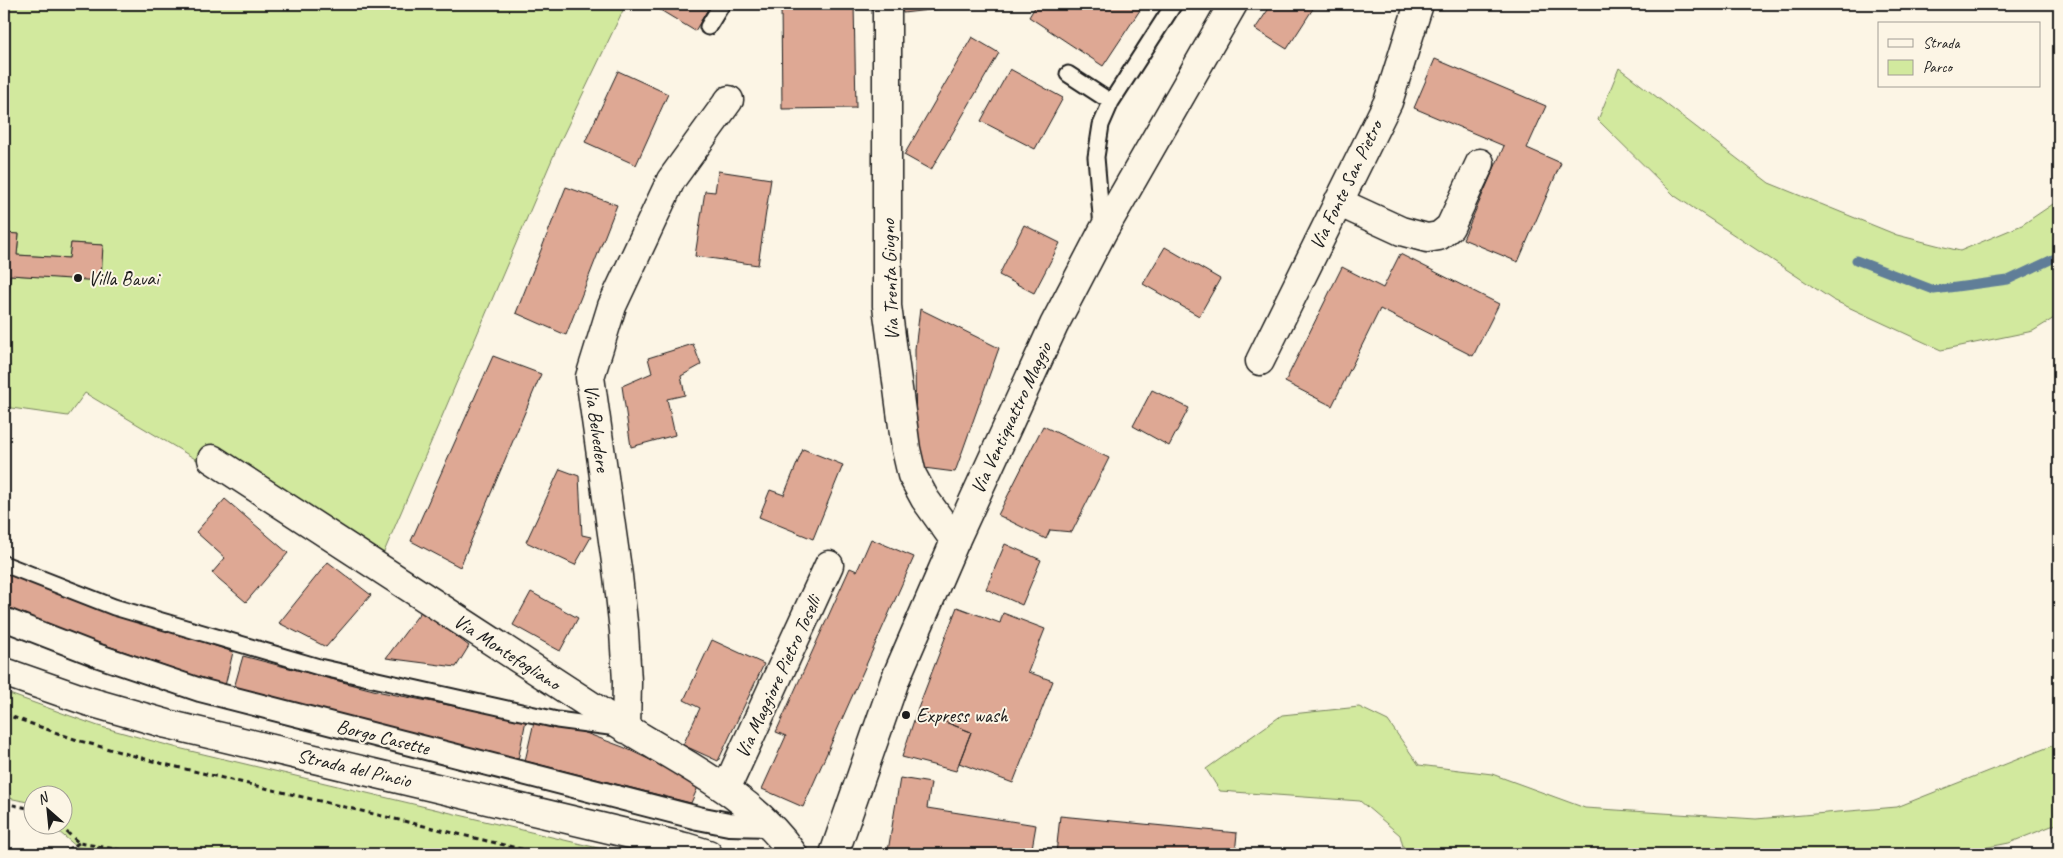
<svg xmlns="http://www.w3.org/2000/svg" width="2063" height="858" font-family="Caveat,sans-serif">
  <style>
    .green { fill: #d2e99e; stroke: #77825d }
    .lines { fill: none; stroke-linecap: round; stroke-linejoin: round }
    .stream { stroke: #607e98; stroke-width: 9 }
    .building { fill: #dea894; stroke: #1c1c1c }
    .service-casing { stroke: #1c1c1c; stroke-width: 19 }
    .pedestrian-casing { stroke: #1c1c1c; stroke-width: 26 }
    .minor-casing { stroke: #1c1c1c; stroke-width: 31 }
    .secondary-casing { stroke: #1c1c1c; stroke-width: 31 }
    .path { stroke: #1c1c1c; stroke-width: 3; stroke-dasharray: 5 4; stroke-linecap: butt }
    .service { stroke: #fcf5e5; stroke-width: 15 }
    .pedestrian { stroke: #fcf5e5; stroke-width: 22 }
    .minor { stroke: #fcf5e5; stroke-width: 28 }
    .secondary { stroke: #fcf5e5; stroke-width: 28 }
    .poi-dot { fill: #1c1c1c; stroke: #fcf5e5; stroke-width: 2 }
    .labels { text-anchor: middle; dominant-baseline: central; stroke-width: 4; stroke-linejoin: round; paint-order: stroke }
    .street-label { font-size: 20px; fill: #1c1c1c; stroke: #fcf5e5 }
    .poi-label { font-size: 20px; fill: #1c1c1c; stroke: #fcf5e5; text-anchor: start }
  </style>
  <rect width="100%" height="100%" fill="#fcf5e5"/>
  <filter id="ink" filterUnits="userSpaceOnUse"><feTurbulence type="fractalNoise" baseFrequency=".02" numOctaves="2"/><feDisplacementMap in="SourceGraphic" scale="10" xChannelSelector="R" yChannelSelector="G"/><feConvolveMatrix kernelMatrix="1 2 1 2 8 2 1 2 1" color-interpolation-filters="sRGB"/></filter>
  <g filter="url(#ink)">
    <!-- green -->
    <path class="green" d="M4,4H626L556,150L381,559L207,466L85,393L68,416L4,407V318H7L10,275L100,280L103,245L71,243L69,258L17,255L19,234L4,233Z
      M1619,68L1769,183L1897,235L1960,251L2022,225L2059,200V315L2033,331L1941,350L1833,300L1675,196L1598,120Z
      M4,692L98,726L178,748L623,854H118L77,847L52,826H62V796H32V803L4,797Z
      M1359,707L1388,721L1419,765L1492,774L1585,808L1756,819L1897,807L2059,743V823L2009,843L1953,854H1405L1400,835L1360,801L1220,791L1206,769L1282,715Z"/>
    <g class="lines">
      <!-- stream -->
      <path class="stream" d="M1856,260L1934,290L2008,280L2059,256"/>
    </g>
    <!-- building -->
    <path class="building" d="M653,4H711L695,31L652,5Z
      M781,4H854L856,108L782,109Z
      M901,4H946L947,8L903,13Z
      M1037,4H1144L1103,66L1029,17Z
      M1272,4H1316L1287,49L1255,29Z
      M972,37L999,53L931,170L904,155Z
      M1435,59L1546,106L1527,148L1561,163L1518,262L1463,239L1504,146L1414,108Z
      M1010,69L1063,98L1035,149L981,121Z
      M618,71L668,94L636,165L585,142Z
      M718,171L771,179L758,265L695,256L705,191L715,192Z
      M566,187L617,205L566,335L516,313Z
      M1024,225L1060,243L1034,293L999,275Z
      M4,233L19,234L17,255L69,258L71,243L103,245L101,281L10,275L7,318H4Z
      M1165,247L1220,279L1199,316L1143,284Z
      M1400,254L1499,304L1473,356L1380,309L1332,406L1285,382L1342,267L1383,288Z
      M920,309L999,348L955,472L916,467L915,349Z
      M693,344L701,365L681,376L685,395L667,399L675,435L631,447L622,386L652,373L648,358Z
      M493,356L541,374L460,567L411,541Z
      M1152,390L1189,408L1169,446L1133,426Z
      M1043,426L1109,458L1072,532L1050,530L1046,539L998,515Z
      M803,449L843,465L813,539L759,517L770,490L784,495Z
      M560,469L579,476L582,535L591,537L575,565L526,542Z
      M225,499L288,553L246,602L212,573L225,558L196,532Z
      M871,539L914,557L803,807L762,789L786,736L776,732L850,568L857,571Z
      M1005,544L1041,560L1022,605L986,589Z
      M328,562L371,595L326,647L279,623Z
      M4,569L63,594L233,652L225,686L61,630L4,607Z
      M531,592L578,618L560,651L513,625Z
      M957,607L1000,623L1003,613L1045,629L1028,672L1053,681L1013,783L959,763L971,732L917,711Z
      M422,610L469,646L456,667L386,658Z
      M712,640L764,664L718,761L683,745L700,708L684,700Z
      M243,656L381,692L526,720L518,760L234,688Z
      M917,711L971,732L956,771L902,757Z
      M534,722L583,732L623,747L663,766L698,787L691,803L525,761Z
      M900,778L931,783L927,808L1036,825L1031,854H907L888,851Z
      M1060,816L1237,833L1235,854H1056Z"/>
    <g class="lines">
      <defs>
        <path id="service" d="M708,27L722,4
          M1068,74L1111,102L1174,4
          M1102,227L1096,157L1101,125L1111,102
          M4,564L114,607L319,667L557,720L617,728"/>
        <path id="pedestrian" d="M4,619L99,656L200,690L698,818L729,824L771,825"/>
        <path id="minor" d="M887,4V306L906,449L912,475L925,499L955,541
          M1338,202L1401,231L1427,238L1439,236L1450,227L1480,163
          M1260,361L1388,102L1419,4
          M212,459C344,546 477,632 610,718C671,758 752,793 793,854
          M626,729L627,682L624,631L618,576L590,377L612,306L671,180L729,100
          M726,789L829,565"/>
        <path id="secondary" d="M4,672L87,701L167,724L685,847L708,854
          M834,854L895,680L955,541L1054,325L1103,231L1233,4"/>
      </defs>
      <!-- service casing -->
      <use href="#service" class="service-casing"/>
      <!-- pedestrian casing -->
      <use href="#pedestrian" class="pedestrian-casing"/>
      <!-- minor casing -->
      <use href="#minor" class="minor-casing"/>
      <!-- secondary casing -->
      <use href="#secondary" class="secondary-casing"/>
      <!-- path -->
      <path class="path" d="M4,714L80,741L160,763L542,854
        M4,803L32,809
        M60,826L79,843L144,854
        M59,854L79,843"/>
      <!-- service -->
      <use href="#service" class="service"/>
      <!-- pedestrian -->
      <use href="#pedestrian" class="pedestrian"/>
      <!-- minor -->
      <use href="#minor" class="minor"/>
      <!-- secondary -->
      <use href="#secondary" class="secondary"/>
    </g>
  </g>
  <!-- markers -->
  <g class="poi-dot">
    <circle cx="78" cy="278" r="5"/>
    <circle cx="906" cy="715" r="5"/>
  </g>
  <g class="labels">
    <!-- street labels -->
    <g class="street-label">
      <text transform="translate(1346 185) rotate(-64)">Via Fonte San Pietro</text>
      <text transform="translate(890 280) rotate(-92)">Via Trenta Giugno</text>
      <text transform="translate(1011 418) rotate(-65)">Via Ventiquattro Maggio</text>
      <text transform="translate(597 428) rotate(82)">Via Belvedere</text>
      <text transform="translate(507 652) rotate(33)">Via Montefogliano</text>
      <text transform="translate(778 677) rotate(-65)">Via Maggiore Pietro Toselli</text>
      <text transform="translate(383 737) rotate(14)">Borgo Casette</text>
      <text transform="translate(354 768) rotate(13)">Strada del Pincio</text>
    </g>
    <!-- poi labels -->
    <g class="poi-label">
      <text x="88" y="278">Villa Bavai</text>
      <text x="916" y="715">Express wash</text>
    </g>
  </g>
  <!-- margin -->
  <rect width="2063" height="858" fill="none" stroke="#fcf5e5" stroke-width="20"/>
  <rect x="10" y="10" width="2043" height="838" fill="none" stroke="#1c1c1c" stroke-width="2" filter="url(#ink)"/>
  <!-- legend -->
  <rect x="1878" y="22" width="162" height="65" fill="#fcf5e5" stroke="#a29e95"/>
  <rect x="1888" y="39" width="25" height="8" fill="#fcf5e5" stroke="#a29e95"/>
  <text x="1923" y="48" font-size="15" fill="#1c1c1c">Strada</text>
  <rect x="1888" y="60" width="25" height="15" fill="#d2e99e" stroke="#a29e95"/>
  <text x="1923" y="72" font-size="15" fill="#1c1c1c">Parco</text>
  <!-- north arrow -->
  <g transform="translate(48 810) rotate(333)"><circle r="24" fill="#fcf5e5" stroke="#a29e95"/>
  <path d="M0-4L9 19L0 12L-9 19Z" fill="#1c1c1c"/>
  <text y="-8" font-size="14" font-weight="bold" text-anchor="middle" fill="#1c1c1c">N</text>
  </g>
</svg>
